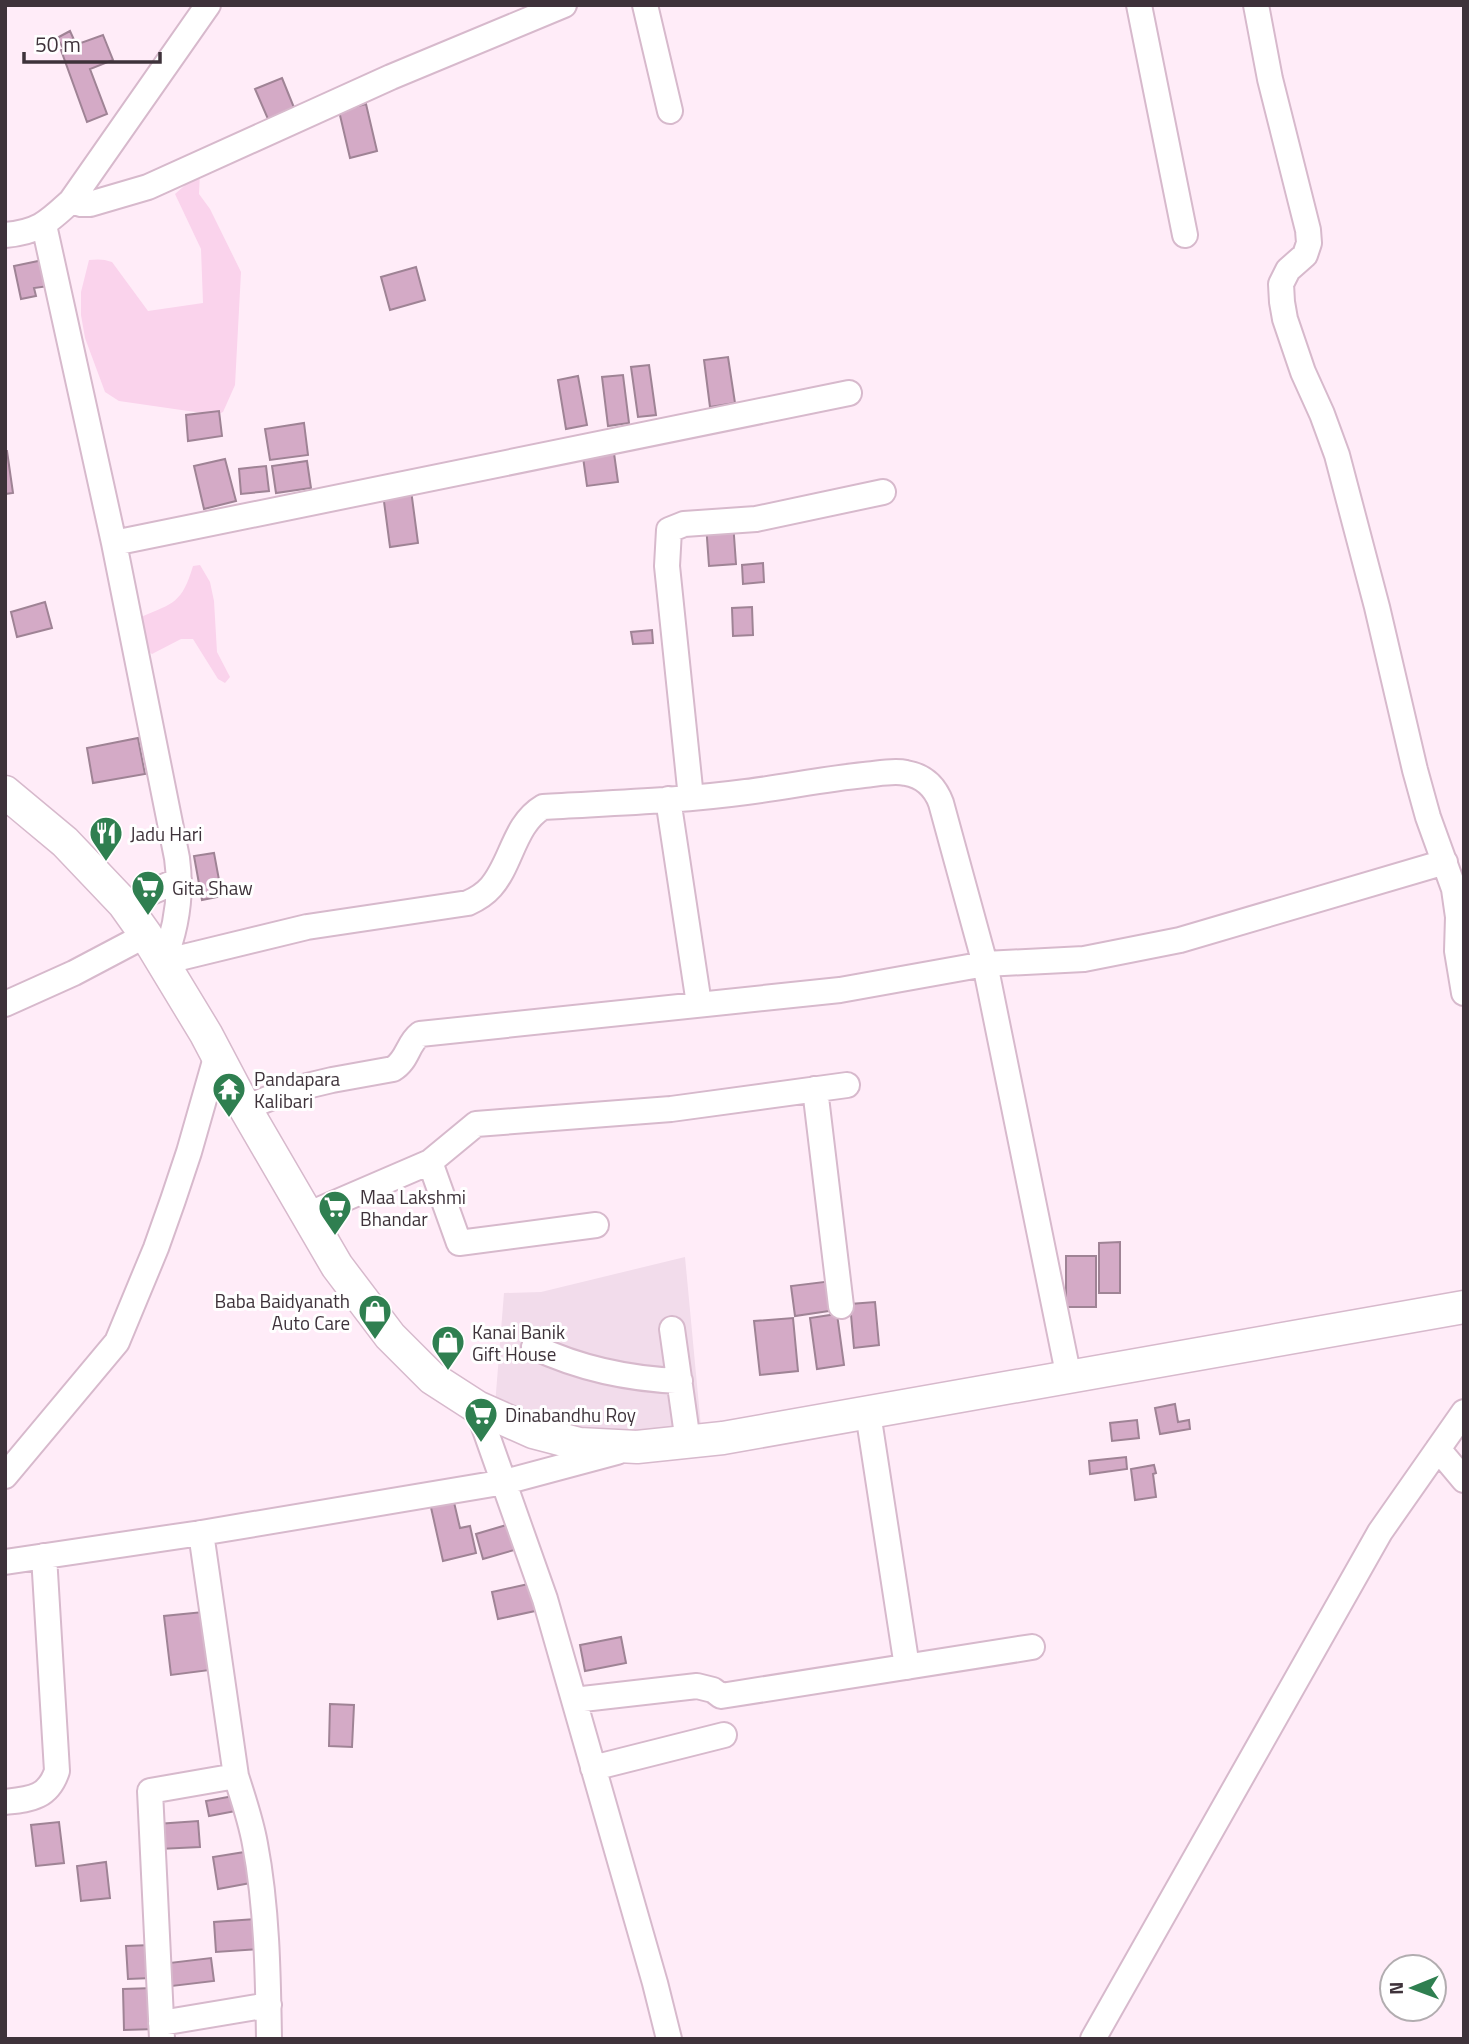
<svg xmlns="http://www.w3.org/2000/svg" width="1469" height="2044" font-family="'Titillium Web',sans-serif">
  <style>
    .built { fill: #f2dceb }
    .green { fill: #fad3ec }
    .building { fill: #d4aac6; stroke: #9f8395; stroke-width: 2 }
    .lines { fill: none; stroke-linecap: round; stroke-linejoin: round }
    .minor-casing { stroke: #d7b9cc; stroke-width: 28 }
    .major-casing { stroke: #d7b9cc; stroke-width: 35 }
    .minor { stroke: #fff; stroke-width: 24 }
    .major { stroke: #fff; stroke-width: 32 }
    .labels { text-anchor: middle; dominant-baseline: central; stroke-width: 6; stroke-linejoin: round; paint-order: stroke }
    .poi-label { font-size: 19px; fill: #3e323a; stroke: #fff; text-anchor: start }
  </style>
  <rect width="100%" height="100%" fill="#ffecf8"/>
  <!-- built -->
  <path class="built" d="M685,1257L701,1427L631,1432L553,1426L495,1405L504,1293L541,1292Z"/>
  <!-- green -->
  <path class="green" d="M200,172L199,194L210,209L241,272L235,385L223,412L216,415L119,401L105,392L85,338L81,315V292L89,260C98,259 104,259 112,262L148,311L203,303L201,249L175,194Z
    M200,565L210,582L214,601L217,652L230,677L225,683L218,679L193,639H181L152,654L142,646L141,617C174,603 182,603 193,566Z"/>
  <!-- building -->
  <path class="building" d="M70,31L75,42L63,48L57,38Z
    M103,35L113,60L90,69L107,114L87,122L61,50Z
    M282,78L297,115L271,126L255,89Z
    M366,104L377,151L350,158L339,111Z
    M43,260L49,286L34,288L36,296L21,299L14,266Z
    M416,267L425,300L390,310L381,277Z
    M728,357L735,403L710,407L704,360Z
    M649,365L656,415L638,417L631,367Z
    M623,375L629,423L608,426L602,377Z
    M578,376L587,425L566,429L558,380Z
    M219,411L222,436L188,441L186,415Z
    M304,423L308,455L270,460L265,429Z
    M613,446L618,482L587,486L582,450Z
    M5,451H7L13,493L5,494Z
    M225,459L236,501L204,509L194,466Z
    M307,461L311,488L276,493L272,466Z
    M266,466L269,491L241,494L239,469Z
    M411,490L418,543L390,547L383,494Z
    M733,522L736,564L709,566L706,524Z
    M763,563L764,582L743,584L742,565Z
    M45,602L52,628L17,637L11,612Z
    M752,607L753,635L733,636L732,608Z
    M652,630L653,643L633,644L631,632Z
    M138,738L145,774L93,783L87,748Z
    M214,853L222,896L202,900L194,856Z
    M1120,1242V1293H1099V1243Z
    M1066,1256H1096V1307H1066Z
    M832,1281L836,1310L795,1316L791,1286Z
    M875,1302L879,1345L854,1348L850,1304Z
    M837,1314L844,1365L817,1369L810,1318Z
    M793,1318L798,1371L760,1375L754,1321Z
    M1175,1404L1178,1422L1189,1420L1190,1429L1160,1434L1155,1408Z
    M1137,1420L1139,1438L1112,1441L1110,1423Z
    M1126,1457L1127,1469L1090,1474L1089,1461Z
    M1154,1465L1156,1473L1153,1474L1156,1497L1135,1500L1131,1469Z
    M453,1498L460,1528L470,1526L476,1553L443,1561L430,1503Z
    M513,1523L521,1548L483,1559L476,1534Z
    M533,1583L540,1610L498,1619L492,1592Z
    M203,1612L210,1670L171,1675L164,1616Z
    M621,1637L626,1663L585,1671L580,1645Z
    M330,1704L354,1705L352,1747L329,1746Z
    M239,1795L241,1810L209,1816L206,1801Z
    M198,1821L200,1847L159,1849L157,1824Z
    M59,1822L64,1863L36,1866L31,1825Z
    M251,1851L256,1882L218,1889L213,1857Z
    M106,1862L110,1898L81,1901L77,1866Z
    M257,1919L259,1949L216,1952L214,1922Z
    M151,1945L152,1978L128,1979L126,1946Z
    M211,1958L214,1981L172,1986L169,1963Z
    M154,1988L156,2029L124,2030L123,1989Z"/>
  <g class="lines">
    <defs>
      <path id="minor" d="M645,5L670,111
        M1139,5L1185,235
        M1256,5L1270,79L1308,230L1309,243L1305,255L1288,270L1281,284L1282,302L1285,319L1303,372L1322,414L1337,455L1377,607L1415,770L1428,817L1454,889L1458,917L1457,951L1464,993
        M71,201L81,204H90L148,187L391,77L564,5
        M44,225L114,543L177,858C182,895 177,928 163,962
        M5,235C39,232 48,222 71,201L208,5
        M114,543L849,393
        M691,798L667,566L669,530L684,524L756,519L883,492
        M668,799L699,1004
        M124,904L179,880
        M163,962L307,927L468,903C477,899 485,894 491,887C512,863 514,824 543,807C610,803 679,801 746,792C786,787 824,779 864,775C877,774 893,770 906,773C924,776 935,787 941,803L985,964L1069,1378
        M5,1004L74,973L146,935
        M815,1089L841,1306
        M245,1108L290,1090L332,1080L393,1069C408,1060 407,1044 420,1034L840,990L985,964L1084,959L1180,940L1445,862
        M430,1162L459,1243L596,1225
        M307,1215L430,1162L476,1124L671,1109L847,1085
        M672,1329L688,1442
        M534,1347C581,1369 628,1379 680,1381
        M477,1407L545,1599L655,1983L669,2039
        M868,1413L907,1667
        M1438,1449L1464,1480
        M5,1476L117,1342L156,1248L173,1200L189,1152L217,1054
        M201,1533L236,1776C243,1798 251,1821 255,1844C267,1907 268,1974 269,2039
        M5,1562L201,1533L505,1482L617,1452
        M574,1700L697,1686L713,1690L721,1696L1032,1647
        M593,1768L724,1735
        M5,1802C31,1799 48,1798 57,1771L44,1556
        M161,2023L269,2005
        M162,2039L150,1791L236,1776
        M1093,2039L1380,1532L1464,1412"/>
      <path id="major" d="M5,792L65,842L124,904L146,935L206,1034L245,1108L337,1266L390,1336L432,1378L477,1407L533,1432L579,1444L637,1447L723,1438L1464,1307"/>
    </defs>
    <!-- minor casing -->
    <use href="#minor" class="minor-casing"/>
    <!-- major casing -->
    <use href="#major" class="major-casing"/>
    <!-- minor -->
    <use href="#minor" class="minor"/>
    <!-- major -->
    <use href="#major" class="major"/>
  </g>
  <!-- icons -->
  <defs>
    <symbol id="restaurant-pin" viewBox="-11 -11 22 30"><path d="M0 17L-7.5 6A9.5 9.5 0 1 1 7.5 6Z" fill="#2f7f50" stroke="#fff"/><path d="M-5-6h1v4h1v-4h1v4h1v-4h1v5L-1.5 .5V6h-2V.5L-5-1ZM5-6V6H3V1.5H1.5Q1.5-4 5-6Z" fill="#fff"/></symbol>
    <symbol id="supermarket-pin" viewBox="-11 -11 22 30"><path d="M0 17L-7.5 6A9.5 9.5 0 1 1 7.5 6Z" fill="#2f7f50" stroke="#fff"/><path d="M-6-5.5h2.5l.6 2H6L4.5 2H-2.5L-4.4-4H-6ZM-1.5 3.2a1.3 1.3 0 1 0 .1 0ZM3 3.2a1.3 1.3 0 1 0 .1 0Z" fill="#fff"/></symbol>
    <symbol id="temple-pin" viewBox="-11 -11 22 30"><path d="M0 17L-7.5 6A9.5 9.5 0 1 1 7.5 6Z" fill="#2f7f50" stroke="#fff"/><path d="M0-6L5-2H3V0L6.5 2.5H4V6H1.5V3h-3V6H-4V2.5H-6.5L-3 0V-2H-5Z" fill="#fff"/></symbol>
    <symbol id="shop-pin" viewBox="-11 -11 22 30"><path d="M0 17L-7.5 6A9.5 9.5 0 1 1 7.5 6Z" fill="#2f7f50" stroke="#fff"/><path d="M-5-2.5h2.3a2.7 3.5 0 0 1 5.4 0H5L5.5 6h-11ZM-1.5-2.5h3a1.5 2.3 0 0 0-3 0Z" fill="#fff"/></symbol>
  </defs>
  <g fill-rule="evenodd">
    <use href="#restaurant-pin" x="87" y="814" width="38" height="52"/>
    <use href="#supermarket-pin" x="129" y="868" width="38" height="52"/>
    <use href="#temple-pin" x="210" y="1070" width="38" height="52"/>
    <use href="#supermarket-pin" x="316" y="1188" width="38" height="52"/>
    <use href="#shop-pin" x="356" y="1292" width="38" height="52"/>
    <use href="#shop-pin" x="429" y="1323" width="38" height="52"/>
    <use href="#supermarket-pin" x="462" y="1395" width="38" height="52"/>
  </g>
  <g class="labels">
    <!-- poi labels -->
    <g class="poi-label">
      <text x="130" y="833">Jadu Hari</text>
      <text x="172" y="887">Gita Shaw</text>
      <text x="254" y="1078">Pandapara<tspan x="254" dy="22">Kalibari</tspan></text>
      <text x="360" y="1196">Maa Lakshmi<tspan x="360" dy="22">Bhandar</tspan></text>
      <text x="350" y="1300" text-anchor="end">Baba Baidyanath<tspan x="350" dy="22">Auto Care</tspan></text>
      <text x="472" y="1331">Kanai Banik<tspan x="472" dy="22">Gift House</tspan></text>
      <text x="505" y="1414">Dinabandhu Roy</text>
    </g>
  </g>
  <!-- border -->
  <rect width="1469" height="2044" fill="none" stroke="#3e323a" stroke-width="14"/>
  <!-- north arrow -->
  <g transform="translate(1413 1988) rotate(269)"><circle r="33" fill="#ffffff" stroke="#b2adb0" stroke-width="2"/>
  <path d="M0-5L12 26L0 18L-12 26Z" fill="#2f7f50"/>
  <text y="-10" font-size="19" font-weight="bold" text-anchor="middle" fill="#3e323a">N</text>
  </g>
  <!-- scale -->
  <path d="M24 52v10h136v-10" fill="none" stroke="#3e323a" stroke-width="3.5"/>
  <text x="35" y="52" font-size="21" fill="#3e323a" stroke="#ffffff" stroke-width="5" paint-order="stroke">50 m</text>
</svg>
